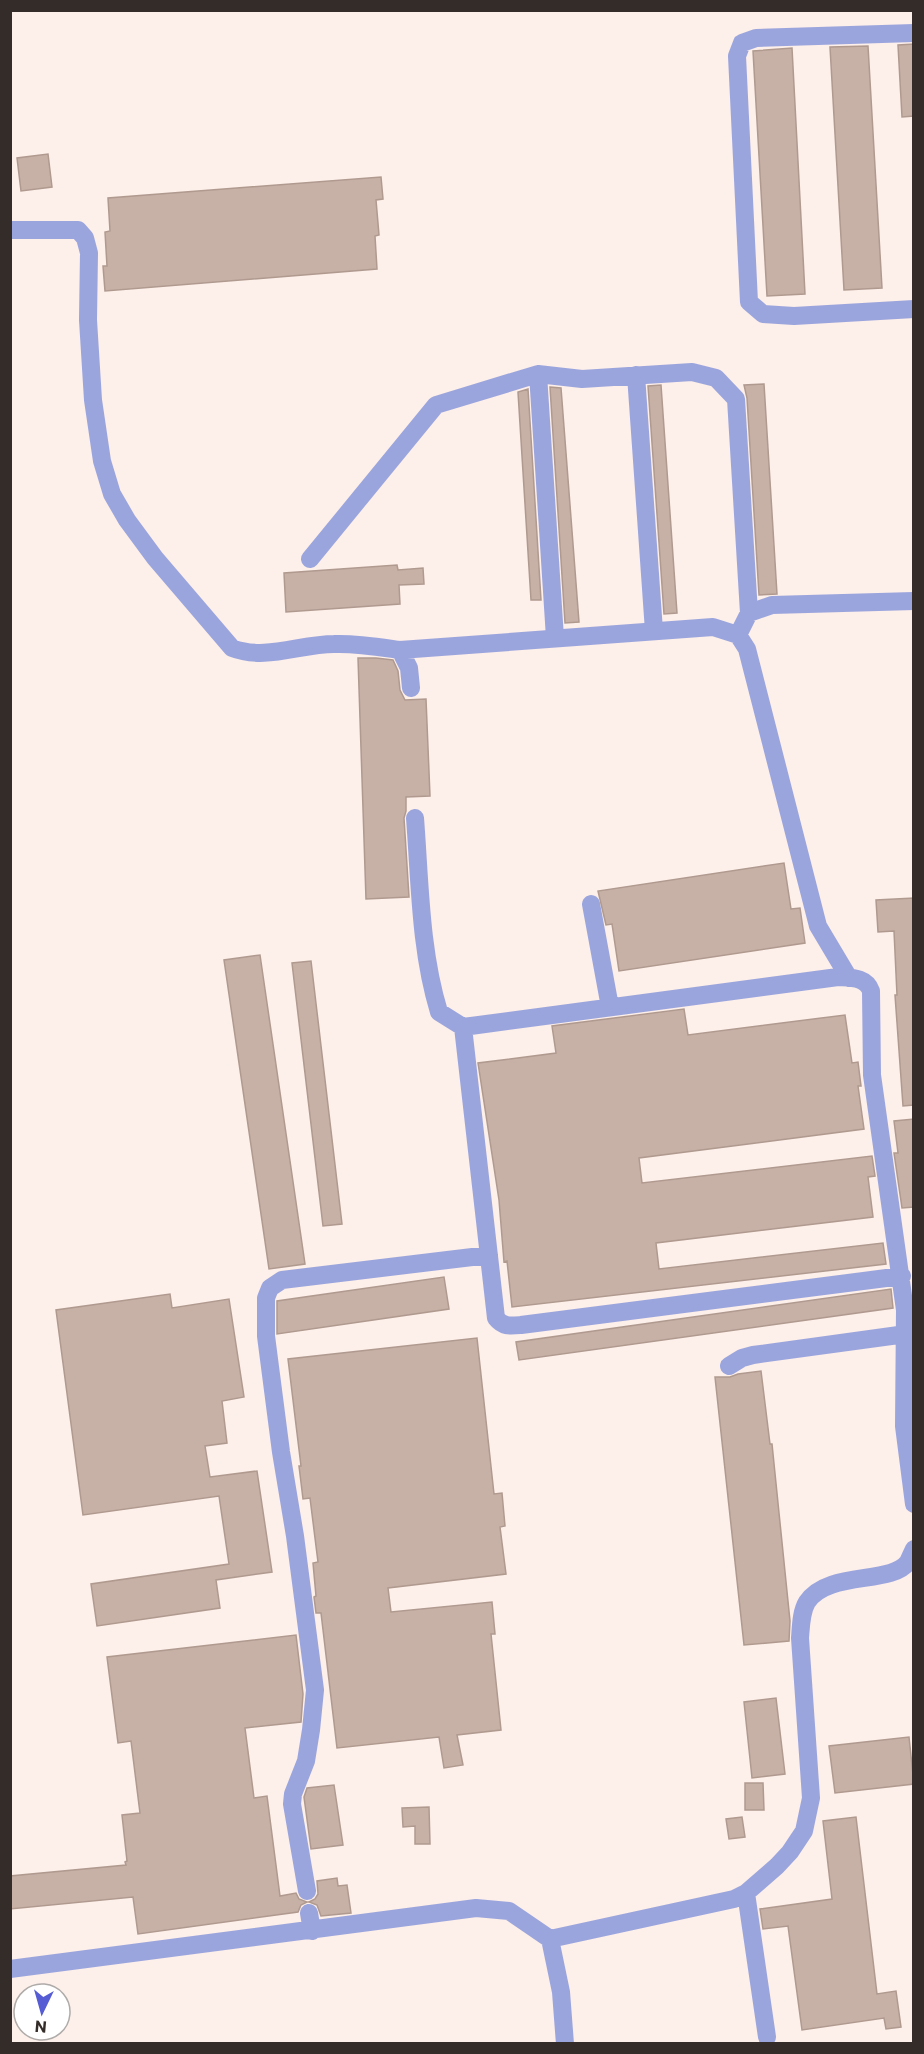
<svg xmlns="http://www.w3.org/2000/svg" width="924" height="2054" font-family="Commissioner,sans-serif">
  <style>
    .building { fill: #c7b0a6; stroke: #b09a90; stroke-width: 1.5 }
    .lines { fill: none; stroke-linecap: round; stroke-linejoin: round }
    .minor { stroke: #9ba5dd; stroke-width: 18 }
  </style>
  <rect width="100%" height="100%" fill="#fdefe9"/>
  <!-- building -->
  <path class="building" d="M914,44V116L902,117L898,45Z
    M868,46L882,288L844,290L830,47Z
    M792,48L805,294L767,296L753,51Z
    M48,154L52,187L21,191L17,158Z
    M381,177L383,199L376,200L379,235L375,236L377,269L105,291L103,266H107L105,232L110,231L108,198Z
    M764,384L777,594L759,595L747,398L744,385Z
    M661,385L677,613L664,614L648,386Z
    M550,387L561,388L579,622L565,623Z
    M528,389L541,600H531L518,392Z
    M397,565L398,570L423,568L424,584L399,585L400,604L286,612L284,573Z
    M358,658H376L393,660L398,671L400,690L405,700L426,699L430,796L406,797V811L404,818L409,897L366,899Z
    M784,863L791,909L800,908L805,943L619,971L612,924L606,925L598,891Z
    M914,898V1105L903,1106L895,995H897L894,931L878,932L876,900Z
    M260,955L305,1264L269,1269L224,960Z
    M311,961L342,1224L323,1226L292,963Z
    M684,1009L688,1035L845,1015L852,1063L858,1062L861,1086H858L864,1129L639,1158L642,1183L872,1156L875,1176L868,1177L873,1217L656,1243L659,1269L883,1243L886,1264L512,1307L507,1261L504,1262L499,1200L478,1063L556,1053L552,1026Z
    M914,1119V1207L902,1208L894,1153H898L894,1121Z
    M444,1277L449,1309L277,1334V1301Z
    M891,1289L893,1308L519,1360L516,1342Z
    M170,1294L172,1308L229,1299L244,1397L222,1401L227,1443L205,1446L210,1477L257,1471L272,1572L216,1580L220,1608L97,1626L91,1584L229,1564L219,1496L83,1515L56,1310Z
    M477,1338L494,1494L502,1493L505,1526L500,1527L506,1574L388,1588L391,1612L492,1602L495,1634H491L501,1730L457,1735L463,1765L444,1768L439,1737L337,1748L321,1613H316L314,1597L316,1596L313,1563L318,1562L310,1498L303,1499L299,1466H301L288,1359Z
    M761,1371L770,1444H772L790,1621L789,1641L744,1645L715,1377H730L738,1374Z
    M296,1635L303,1694L301,1722L245,1728L254,1798L267,1796L280,1896L296,1893L299,1899L307,1902L301,1905L298,1912L138,1934L133,1897L10,1909V1876L126,1865L125,1862L127,1861L122,1815L140,1813L131,1741L118,1743L107,1657Z
    M776,1698L785,1774L752,1778L744,1702Z
    M909,1737L914,1784L835,1793L829,1746Z
    M745,1783H763L764,1810H745Z
    M334,1785L343,1845L311,1849L304,1797L307,1788Z
    M429,1807L430,1844H415V1826L403,1827L402,1808Z
    M742,1817L745,1837L729,1839L726,1819Z
    M856,1817L877,1994L896,1991L901,2027L886,2029L884,2018L802,2030L788,1926L763,1929L760,1909L832,1899L823,1821Z
    M337,1878L338,1886L347,1885L351,1913L321,1916L317,1905L309,1902L315,1899L318,1894L317,1881Z"/>
  <g class="lines">
    <!-- minor -->
    <path class="minor" d="M914,33L756,38L742,43L737,56L749,302L763,314L794,316L914,309
      M10,230H78L85,238L89,253L88,320L93,400L102,461L112,494L127,520L155,558L232,648C265,661 300,644 334,644C356,643 379,647 400,650L409,668L411,688
      M538,374L555,638
      M636,375L654,631
      M310,559L436,405L538,374L582,379L692,372L716,378L736,399L749,613L738,635
      M749,613L772,605L914,601
      M400,650L713,627L738,635L747,649L818,926L849,978
      M415,818C420,882 420,950 439,1012L463,1027L838,977C852,978 866,977 871,991L872,1075L905,1310L904,1426L914,1504
      M591,904L610,1007
      M463,1027L496,1318C503,1327 510,1326 521,1325L902,1276
      M729,1366L742,1358L753,1355L906,1334
      M307,1891L292,1804L293,1794L306,1761L311,1730L315,1690L295,1536L281,1452L266,1336V1298L270,1288L282,1280L489,1255
      M746,1893L767,2037
      M309,1913L312,1931
      M550,1939L734,1899L746,1893L777,1866L790,1852L804,1831L811,1798L800,1638C801,1626 801,1612 807,1602C828,1570 892,1585 908,1562C910,1558 912,1553 914,1549
      M10,1969L476,1908L509,1911L550,1939L561,1992L565,2044"/>
  </g>
  <!-- border -->
  <rect width="924" height="2054" fill="none" stroke="#342c28" stroke-width="24"/>
  <!-- north arrow -->
  <g transform="translate(42 2012) rotate(185)"><circle r="28" fill="#ffffff" stroke="#aeaba9" stroke-width="1.5"/>
  <path d="M0-4.5L10 22L0 15L-10 22Z" fill="#565cd3"/>
  <text y="-9" font-size="16" font-weight="bold" text-anchor="middle" fill="#342c28">N</text>
  </g>
</svg>
